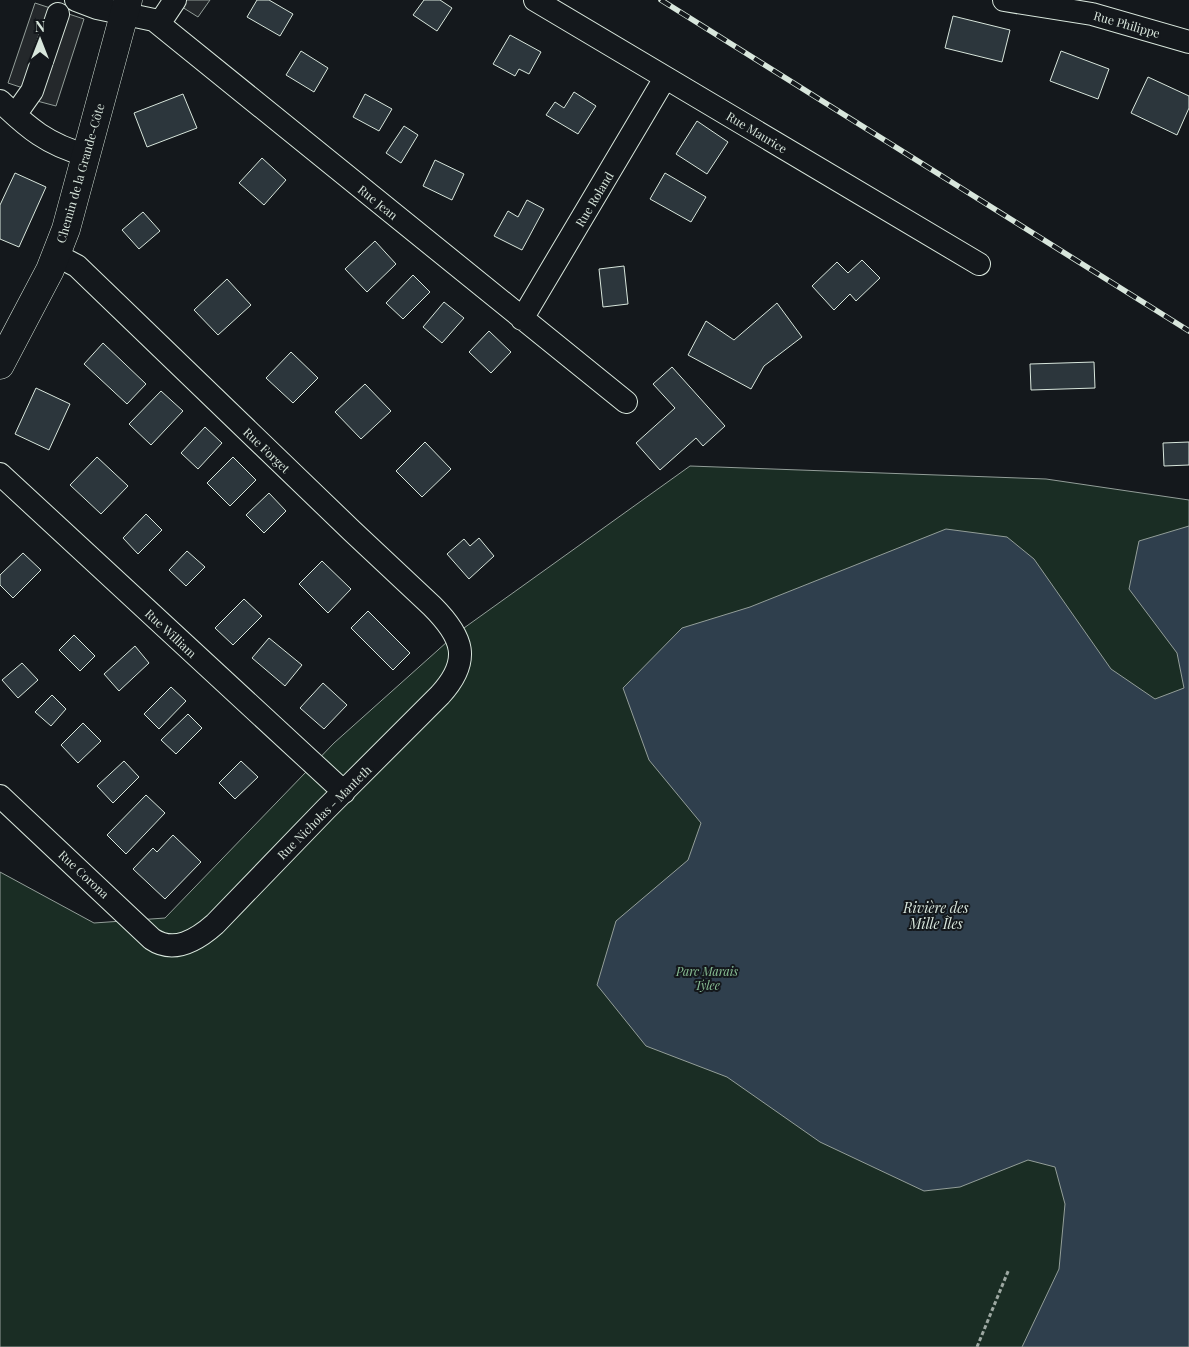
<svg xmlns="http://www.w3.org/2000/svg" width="1189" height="1347" font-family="'Playfair Display',serif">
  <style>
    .green { fill: #1a2d24; stroke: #939e99 }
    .parking { fill: #24282b; stroke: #939e99 }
    .water { fill: #2f3f4d; stroke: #939e99 }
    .building { fill: #2c363c; stroke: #d8e6dc }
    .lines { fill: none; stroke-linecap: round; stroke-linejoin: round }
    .minor-casing { stroke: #d8e6dc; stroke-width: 24 }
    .major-casing { stroke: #d8e6dc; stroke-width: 29 }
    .path { stroke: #9da8a2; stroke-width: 3; stroke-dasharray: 4 2.5; stroke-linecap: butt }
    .minor { stroke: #14181c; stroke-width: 22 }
    .major { stroke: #14181c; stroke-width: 28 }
    .rail-casing { stroke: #d8e6dc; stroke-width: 5.5 }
    .rail { stroke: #14181c; stroke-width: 4; stroke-dasharray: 11; stroke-linecap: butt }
    .labels { text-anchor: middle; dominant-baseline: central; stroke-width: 4; stroke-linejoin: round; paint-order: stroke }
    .street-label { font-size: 12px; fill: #d8e6dc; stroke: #14181c }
    .park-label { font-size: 12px; font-style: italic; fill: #8ac095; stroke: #14181c }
    .water-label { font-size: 14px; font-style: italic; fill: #d8e6dc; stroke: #14181c }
  </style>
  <rect width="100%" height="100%" fill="#14181c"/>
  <!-- green -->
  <path class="green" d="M690,466L1046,479L1189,500V738L1102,1147L1052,1347H0V872L94,923L165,918L334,743L457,633Z"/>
  <!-- parking -->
  <path class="parking" d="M175,0H210L198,17L174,2Z
    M35,3L84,19L56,106L37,101L32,91L8,83Z"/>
  <!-- water -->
  <path class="water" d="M1189,526V1347H1022L1059,1269L1065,1204L1055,1167L1028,1160L960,1187L924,1191L820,1142L727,1077L646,1046L597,985L616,921L688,860L701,823L649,760L623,688L682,628L750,607L946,529L1007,537L1034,559L1111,669L1155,699L1184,688L1177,653L1129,589L1139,541Z"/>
  <!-- building -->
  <path class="building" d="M257,0H269L293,14L280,36L247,17Z
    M424,0H440L452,8L437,31L413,15Z
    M953,16L1010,30L1002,62L945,48Z
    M510,35L541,52L529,74L519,69L515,76L493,64Z
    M301,51L328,68L314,92L286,75Z
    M1061,51L1109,69L1098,99L1050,81Z
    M1148,77L1189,96V108L1177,135L1131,113Z
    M574,92L596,106L578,134L546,115L555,102L564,108Z
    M183,94L197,128L147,147L134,113Z
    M365,94L392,109L379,131L353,117Z
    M697,121L728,142L707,174L676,154Z
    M404,126L418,135L401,163L386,153Z
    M262,158L286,180L264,205L239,183Z
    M435,160L464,174L452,200L423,186Z
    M15,173L46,187L19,247L0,239V205Z
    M665,173L706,197L691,222L650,199Z
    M527,200L544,209L522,250L494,236L508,211L518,217Z
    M143,212L160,231L139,249L122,230Z
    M375,241L396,264L367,292L345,269Z
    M862,260L880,278L856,301L850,294L834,310L812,286L837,262L848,273Z
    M624,266L628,304L603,307L599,269Z
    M413,275L430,292L403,319L386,303Z
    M227,279L251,305L218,335L194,310Z
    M444,302L464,318L442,343L423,327Z
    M777,303L802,337L764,366L751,389L688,355L706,321L734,340Z
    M489,331L511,352L491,373L469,352Z
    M103,343L146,384L127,404L84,364Z
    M291,352L318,378L293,403L266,378Z
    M1094,362L1095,388L1031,390L1030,364Z
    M672,367L725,426L703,446L696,438L660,470L636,443L675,408L653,384Z
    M365,384L391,411L361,439L335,412Z
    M36,388L70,404L49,450L15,434Z
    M161,391L183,411L151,445L129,424Z
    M205,427L222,443L198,469L181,453Z
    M425,442L451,469L422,497L396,471Z
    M1189,442V465L1164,466L1163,443Z
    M97,457L128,486L101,514L70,485Z
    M233,457L256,480L230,506L207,483Z
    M269,493L286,511L264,533L246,515Z
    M146,514L162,530L138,554L123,538Z
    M479,538L494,556L469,579L447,554L464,539L470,546Z
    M187,551L205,567L186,586L169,570Z
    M23,553L41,570L13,598L0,585V575Z
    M322,561L351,589L328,613L299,584Z
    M244,599L262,616L233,645L215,628Z
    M368,611L410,653L393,670L351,628Z
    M74,635L95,656L80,671L59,650Z
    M269,638L302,665L285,686L252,658Z
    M135,646L149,663L119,691L104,674Z
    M22,663L38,680L18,698L2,680Z
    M323,683L347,705L324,729L300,708Z
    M171,687L186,701L159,729L144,714Z
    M52,695L66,709L51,726L35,712Z
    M188,714L202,728L176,754L161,740Z
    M83,723L101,741L78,763L61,745Z
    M124,761L139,777L113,803L97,786Z
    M241,761L258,777L235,799L219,783Z
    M146,795L165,813L126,854L107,835Z
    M173,835L201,862L165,899L133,869L153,848L157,852Z"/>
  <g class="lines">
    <defs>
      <path id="minor" d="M76,0L97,8L154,20L626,402
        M535,0L979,264
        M1004,0L1092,14L1189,42
        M159,24L175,0
        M0,101C28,128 48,145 86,155
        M15,115L32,91L58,14
        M522,319L665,78
        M0,474L344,792
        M0,796L152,939C174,954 197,940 215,924L326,809L440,695C472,660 463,637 432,606L352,531L77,266L56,255"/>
      <path id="major" d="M0,365L50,270L66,229L128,0"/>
    </defs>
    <!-- minor casing -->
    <use href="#minor" class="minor-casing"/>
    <!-- major casing -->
    <use href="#major" class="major-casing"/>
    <!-- path -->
    <path class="path" d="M977,1347L1009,1269"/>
    <!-- minor -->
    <use href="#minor" class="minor"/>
    <!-- major -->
    <use href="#major" class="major"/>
    <defs>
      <path id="rail" d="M661,0L1189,331"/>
    </defs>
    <!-- rail casing -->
    <use href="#rail" class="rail-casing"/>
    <!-- rail -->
    <use href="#rail" class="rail"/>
  </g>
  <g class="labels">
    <!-- street labels -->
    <g class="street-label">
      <text transform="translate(1127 24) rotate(16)">Rue Philippe</text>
      <text transform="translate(757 132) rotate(31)">Rue Maurice</text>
      <text transform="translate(80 173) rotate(-74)">Chemin de la Grande-Côte</text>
      <text transform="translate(594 199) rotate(-59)">Rue Roland</text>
      <text transform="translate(378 202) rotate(39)">Rue Jean</text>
      <text transform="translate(267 450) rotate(44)">Rue Forget</text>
      <text transform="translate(171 633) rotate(43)">Rue William</text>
      <text transform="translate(324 812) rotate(-45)">Rue Nicholas - Manteth</text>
      <text transform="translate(84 874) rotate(43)">Rue Corona</text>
    </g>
    <!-- park labels -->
    <g class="park-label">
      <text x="707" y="971">Parc Marais<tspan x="707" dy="14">Tylee</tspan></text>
    </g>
    <!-- water labels -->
    <g class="water-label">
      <text x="936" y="907">Rivière des<tspan x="936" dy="16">Mille Îles</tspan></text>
    </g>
  </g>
  <!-- north arrow -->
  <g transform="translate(40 40)" stroke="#14181c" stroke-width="4" paint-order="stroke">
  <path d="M0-4L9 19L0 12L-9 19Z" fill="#d8e6dc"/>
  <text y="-8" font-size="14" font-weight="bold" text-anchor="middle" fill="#d8e6dc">N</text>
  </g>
</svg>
